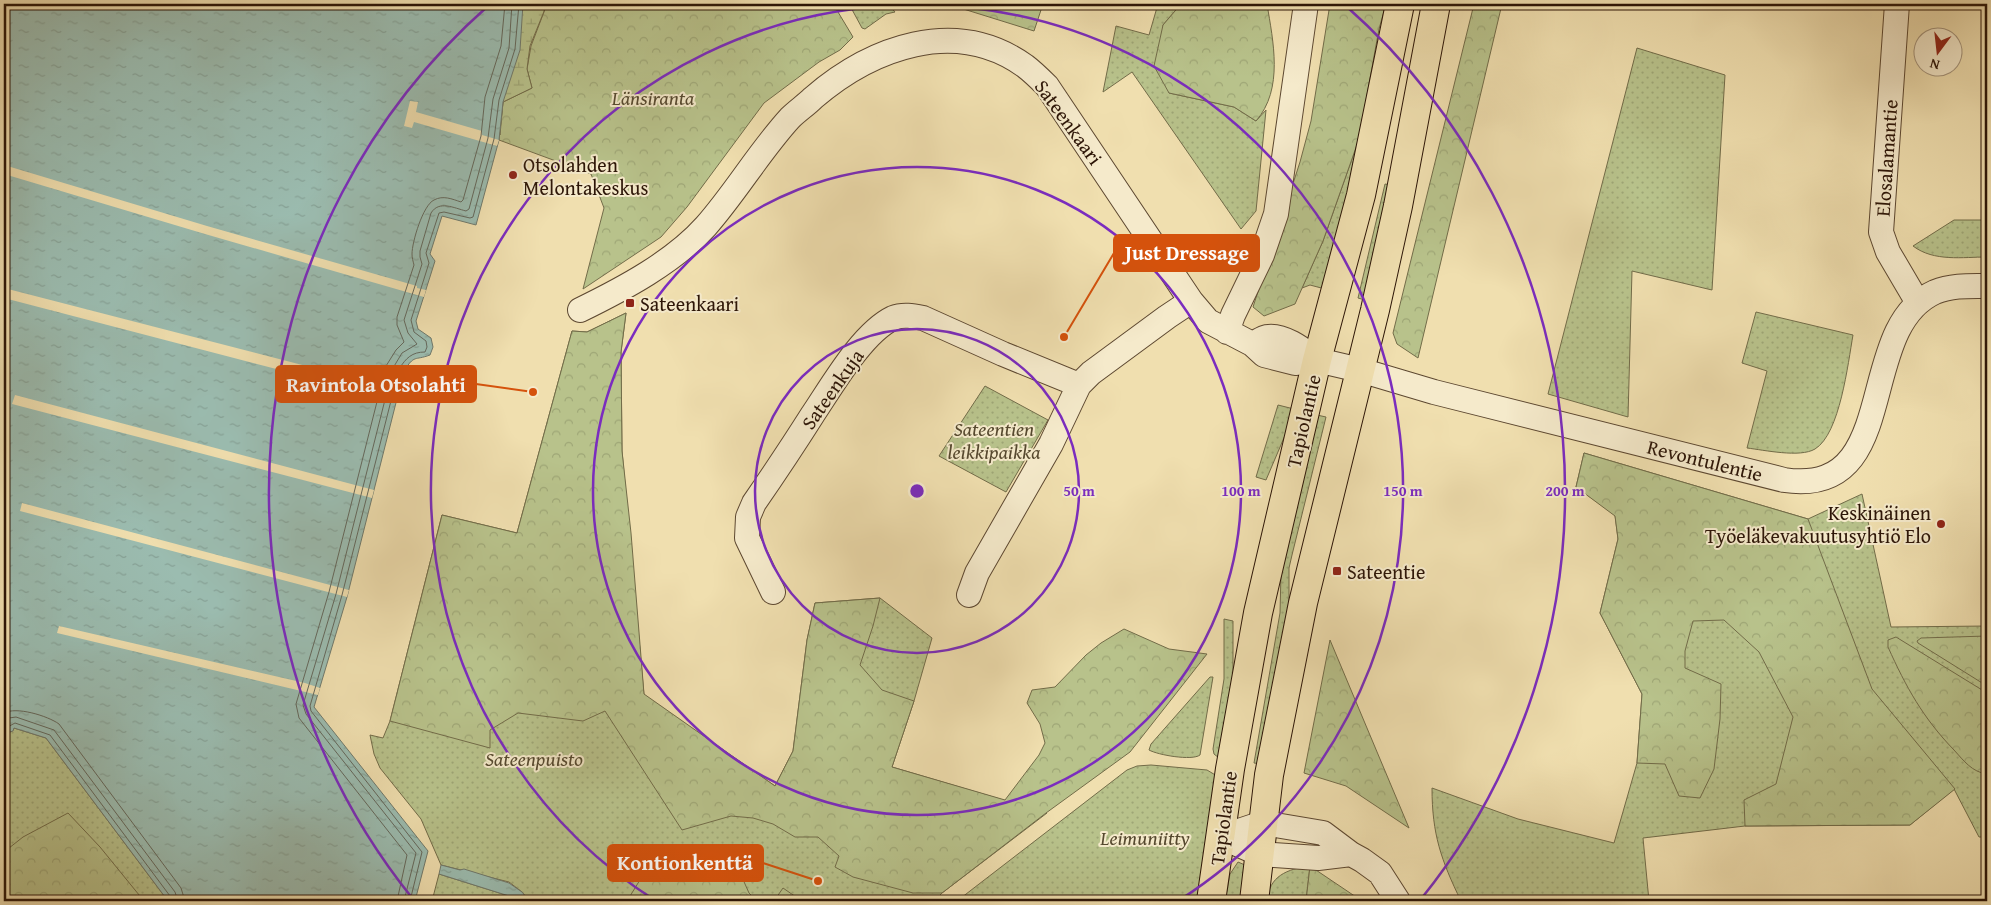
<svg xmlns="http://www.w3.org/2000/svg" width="1991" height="905" font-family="'Gentium Book Plus',serif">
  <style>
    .grass { fill: url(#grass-dots); stroke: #726c49 }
    .forest { fill: url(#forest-crowns); stroke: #726c49 }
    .wetland { fill: url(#wetland-marsh); stroke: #726c49 }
    .water { fill: url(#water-ripples); stroke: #6f796c }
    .pier { fill: #f0dfaf }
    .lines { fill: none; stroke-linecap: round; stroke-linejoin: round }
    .shore { stroke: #64685c; stroke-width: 1 }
    .minor-casing { stroke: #5d4831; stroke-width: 26 }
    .primary-casing { stroke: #2c1507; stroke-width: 30 }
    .minor { stroke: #f5eacb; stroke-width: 24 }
    .primary { stroke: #f0dfaf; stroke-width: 28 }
    .ring { fill: none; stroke: #7b2cbf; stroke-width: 2.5 }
    .poi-dot { fill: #8f2418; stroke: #f5eacb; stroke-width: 2 }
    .labels { text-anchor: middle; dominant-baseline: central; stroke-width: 4; stroke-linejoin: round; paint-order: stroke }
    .park-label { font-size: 20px; font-style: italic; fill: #56492f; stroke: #f5eacb }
    .street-label { font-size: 20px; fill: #2c1507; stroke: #f5eacb }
    .poi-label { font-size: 20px; fill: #2c1507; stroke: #f5eacb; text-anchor: start }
    .centre { fill: #7b2cbf; stroke: #f5eacb; stroke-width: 2.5 }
    .ring-label { font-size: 15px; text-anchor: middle; font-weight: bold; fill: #7b2cbf; stroke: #f5eacb; stroke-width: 4; stroke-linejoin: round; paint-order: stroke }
    .leader { fill: none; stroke: #d5520c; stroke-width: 2 }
    .callout-dot { fill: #d5520c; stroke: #f5eacb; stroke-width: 2 }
    .callout { fill: #d5520c; stroke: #d5520c; stroke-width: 2 }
    .callout-label { font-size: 21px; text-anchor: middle; font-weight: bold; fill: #fff }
  </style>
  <defs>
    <pattern id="grass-dots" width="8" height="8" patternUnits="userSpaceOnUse" patternTransform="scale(1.25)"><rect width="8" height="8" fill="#b8c28b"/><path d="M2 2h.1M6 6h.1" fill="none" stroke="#9ea676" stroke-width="1.8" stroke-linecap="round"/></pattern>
    <pattern id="forest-crowns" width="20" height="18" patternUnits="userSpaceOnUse" patternTransform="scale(1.25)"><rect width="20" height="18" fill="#b8c28b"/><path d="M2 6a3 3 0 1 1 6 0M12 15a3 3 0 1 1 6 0" fill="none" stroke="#9ea676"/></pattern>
    <pattern id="wetland-marsh" width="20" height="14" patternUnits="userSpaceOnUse" patternTransform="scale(1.25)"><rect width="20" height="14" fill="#b8c28b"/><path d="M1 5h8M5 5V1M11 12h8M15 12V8" fill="none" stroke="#9ea676"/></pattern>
    <pattern id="water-ripples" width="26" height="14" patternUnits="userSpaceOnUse" patternTransform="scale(1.25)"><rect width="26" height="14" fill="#9bbcb0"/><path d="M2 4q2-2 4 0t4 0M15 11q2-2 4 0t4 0" fill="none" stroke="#86a196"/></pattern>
  </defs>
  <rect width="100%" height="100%" fill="#f0dfaf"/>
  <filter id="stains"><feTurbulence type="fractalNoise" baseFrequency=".004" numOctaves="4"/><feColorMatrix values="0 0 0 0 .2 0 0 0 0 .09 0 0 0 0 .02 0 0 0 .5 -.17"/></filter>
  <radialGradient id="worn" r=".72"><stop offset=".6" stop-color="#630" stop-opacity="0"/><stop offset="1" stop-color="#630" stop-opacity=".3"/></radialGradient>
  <!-- grass -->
  <path class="grass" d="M849,4H888L895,12L886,14L865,29L862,28Z
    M1158,4H1181L1163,25L1169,93L1234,107L1256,121L1266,110L1256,211L1241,229L1132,72L1103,92L1116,26L1149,35Z
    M1637,48L1725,75L1712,290L1632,271L1628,417L1548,394Z
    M1359,139L1351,181L1325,289L1310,285L1302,288L1323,241Z
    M1385,184L1391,185L1365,300L1358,298Z
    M1954,220H1987V257C1963,257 1934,262 1913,246Z
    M1756,312L1853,335C1848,363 1840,434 1815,449C1800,458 1764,450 1747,448L1767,371L1742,363Z
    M626,313L621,352L622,451L644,695L775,786L793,751L807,640L815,603L880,598L932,638L914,701L892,767L1047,813L942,893L934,901H578L559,897L529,901L522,892L509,882L441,865L421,819L380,768L374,754L370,735L383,738L390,721L442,515L517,533L572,331L587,332Z
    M985,386L1048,420L1006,492L939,456Z
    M1278,405L1294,409L1292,419L1266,480L1256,477Z
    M1317,415L1326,417L1292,555L1289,568V601L1261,764L1254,763L1280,613L1281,572Z
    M1584,453L1808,519L1862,494L1891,627L1987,626V837H1979L1954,789L1910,825L1745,826L1643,838L1649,901H1461C1441,860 1432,834 1432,788L1518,819L1614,843L1637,763L1642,694L1600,613L1618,539L1615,515L1576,487Z
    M1224,619L1233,621V677L1219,758L1214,754L1213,749L1224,679Z
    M1210,677H1213L1200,755C1192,761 1158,755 1149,750L1151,744Z
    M14,728L46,738L168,901H4V734Z
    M1151,765L1207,770L1217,776L1201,901H957L1127,770L1137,766Z
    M1238,862L1245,865L1242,901H1225L1230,874Z
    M1310,866L1306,901H1267C1269,876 1287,869 1310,866Z
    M439,874L509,896L517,901H432Z"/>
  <!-- forest -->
  <path class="forest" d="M547,4H837L835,7L853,37L840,50L819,62L764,103L687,207L661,237L583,289L604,208L591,174L499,140L503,102L532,88L527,69L531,46Z
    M904,4H1043L1034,31L957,7L909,8Z
    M1181,4H1267C1273,41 1284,89 1256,121L1234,107L1169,93L1154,66L1163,25Z
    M1330,4H1386L1379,29L1359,139L1323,241L1295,304L1264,316L1253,307L1300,162L1311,121Z
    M1474,4H1502L1418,358L1397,344L1393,333Z
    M626,313L621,352L622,451L631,533L644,694L775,786L793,751L807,640L815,603L880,598L873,626L860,665L882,690L914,701L892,767L1005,800L1039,755L1045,743L1040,724L1027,703L1032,690L1055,687L1086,655L1101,643L1124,629L1169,649L1207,654L1130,752L1046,813L942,893H913L853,877L835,867L839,856L818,837H795L773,824L753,818L731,816L682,830L605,711L583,721L518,713L490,730V748L390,721L442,515L517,533L572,331L587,332Z
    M1584,453L1808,519L1872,689L1955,789L1910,825L1745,826L1744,800L1776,784L1793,717L1759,652L1724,620L1693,621L1685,651V668L1721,684L1720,719L1714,769L1700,798L1679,796L1665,764L1637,763L1642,694L1600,613L1618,539L1615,516L1576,487Z
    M1987,636V686L1918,643L1917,641L1921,638Z
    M1896,637L1987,693V774C1972,772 1964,761 1954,750C1923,718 1906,687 1888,647V640Z
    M1330,640L1409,828L1346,786L1304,773Z
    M68,813L100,847L144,901H4V852L23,837Z
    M696,846L729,848L749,893L757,901H627L643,875Z
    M1310,866L1362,901H1306Z
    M783,888L796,897V901H774Z"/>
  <!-- wetland -->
  <path class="wetland" d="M455,4H547L530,46L527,69L532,88L503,102L500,135Z"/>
  <!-- water -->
  <path class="water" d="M4,4H523L520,50L503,102L499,140L476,225L442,216L430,254L435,261L416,321L418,329L431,338L433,347L430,355C414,361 415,354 404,371L347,597L314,707L428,851L415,901H168L46,738L14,728L13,731L4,734V737Z
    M441,865L460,870L464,869L509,883L522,892L529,901H517L509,896L439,874Z
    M559,897L578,901H536Z"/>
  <!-- pier -->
  <path class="pier" d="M410,101L418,102L416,112L482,131V135L499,140L497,146L414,122L412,128L404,126Z
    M4,165L207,226L417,286V288L426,290L424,297L205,234L4,174Z
    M4,288L391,388L399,391L397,398L389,395V397L288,372L4,298Z
    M15,395L374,490L372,498L12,404Z
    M22,503L349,590L347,597L20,511Z
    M59,626L305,683L320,688L318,695L57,633Z"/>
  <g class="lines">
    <!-- shore -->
    <path class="shore" d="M4,713C16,706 48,716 59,724L181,888L185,901
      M4,722L9,718L16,717L54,730L175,892L178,901
      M4,729L15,723L50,735L170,896L171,901
      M397,901L407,855L299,718L296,704L329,592L386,366L396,350L404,342L397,325V317L414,265C413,261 412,258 412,254C412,242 423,205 434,200C443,195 452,199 461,202L463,200L481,136L485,97L501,46L505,4
      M404,901L416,853L306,714L303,705L336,594L393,368L402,353L417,344L408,333L404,320L422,264L420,257V251L431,213C439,200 454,208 466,211L469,209L488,138L493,99L509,48L512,4
      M410,901L422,852L311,711L310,706L342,595L399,369C406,358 412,352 425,352L427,347L426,341L414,332L411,320L429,263L426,253L439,213L444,212L470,218L473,217L494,139L499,100L515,49L519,4"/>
    <defs>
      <path id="minor" d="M1897,4L1881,232L1888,252L1918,303
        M580,310C623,289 674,262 706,226C736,192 759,152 790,118C797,111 806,105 813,98C871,48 955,16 1025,66C1033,72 1040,79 1047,86L1191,301L1208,321L1252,344L1264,355L1272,357L1295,363L1317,360L1360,370L1434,392L1784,480C1904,498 1853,329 1935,292C1952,285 1970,286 1987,286
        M1227,332L1233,315L1262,255L1276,214L1306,4
        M1252,344C1257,342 1262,338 1267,337C1284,334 1305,351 1317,360
        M773,592L747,538L748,517L754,503C774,474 794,444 813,414C832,386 862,333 893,318C903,314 913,316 923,318L1003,354L1079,385
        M969,595L977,573L1051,444L1079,385L1091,373L1167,317L1191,301
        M1221,837L1263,823L1323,833L1351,854L1362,860L1380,873L1398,901
        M1221,837L1260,854L1318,858L1351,854"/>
      <path id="primary" d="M1211,901L1230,769L1258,613L1317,360L1361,195L1400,4
        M1254,901L1269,775L1303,603L1375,310L1398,206L1436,4"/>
    </defs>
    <!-- minor casing -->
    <use href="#minor" class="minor-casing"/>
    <!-- primary casing -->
    <use href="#primary" class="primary-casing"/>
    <!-- minor -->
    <use href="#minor" class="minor"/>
    <!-- primary -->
    <use href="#primary" class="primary"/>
  </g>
  <!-- distance rings -->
  <g class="ring">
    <circle cx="917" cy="491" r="162"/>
    <circle cx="917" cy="491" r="324"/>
    <path d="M656 901A486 486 0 1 1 1178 901"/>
    <path d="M413 899A648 648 0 0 1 488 6M1346 6A648 648 0 0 1 1421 899"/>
  </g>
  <!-- markers -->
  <g class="poi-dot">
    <circle cx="513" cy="175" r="5"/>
    <rect x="625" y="298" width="10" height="10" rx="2.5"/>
    <circle cx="1941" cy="524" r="5"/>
    <rect x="1332" y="566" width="10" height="10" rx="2.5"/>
  </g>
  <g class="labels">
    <!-- park labels -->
    <g class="park-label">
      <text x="653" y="97">Länsiranta</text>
      <text x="994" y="428">Sateentien<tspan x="994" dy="23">leikkipaikka</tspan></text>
      <text x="534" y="758">Sateenpuisto</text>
      <text x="1145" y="837">Leimuniitty</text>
    </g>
    <!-- street labels -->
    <g class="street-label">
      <text transform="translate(1069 122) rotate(54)">Sateenkaari</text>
      <text transform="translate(1886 158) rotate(-86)">Elosalamantie</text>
      <text transform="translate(832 389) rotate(-55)">Sateenkuja</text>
      <text transform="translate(1303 421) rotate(-77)">Tapiolantie</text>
      <text transform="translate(1705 460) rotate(14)">Revontulentie</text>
      <text transform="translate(1223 818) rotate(-82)">Tapiolantie</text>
    </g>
    <!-- poi labels -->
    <g class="poi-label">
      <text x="523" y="164">Otsolahden<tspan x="523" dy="23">Melontakeskus</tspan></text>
      <text x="640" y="303">Sateenkaari</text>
      <text x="1931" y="512" text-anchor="end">Keskinäinen<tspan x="1931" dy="23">Työeläkevakuutusyhtiö Elo</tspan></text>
      <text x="1347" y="571">Sateentie</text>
    </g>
  </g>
  <circle cx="917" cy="491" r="8" class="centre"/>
  <g class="ring-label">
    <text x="1079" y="496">50 m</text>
    <text x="1241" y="496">100 m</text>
    <text x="1403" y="496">150 m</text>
    <text x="1565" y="496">200 m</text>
  </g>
  <!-- callouts -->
  <path class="leader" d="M1064 337L1114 253M533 392L476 384M818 881L763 863"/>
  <g class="callout-dot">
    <circle cx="1064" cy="337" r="5"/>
    <circle cx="533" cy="392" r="5"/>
    <circle cx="818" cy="881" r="5"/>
  </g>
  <g class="callout">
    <rect x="1114" y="235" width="145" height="36" rx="5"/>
    <rect x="276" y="366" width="200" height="36" rx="5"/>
    <rect x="608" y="845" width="155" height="36" rx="5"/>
  </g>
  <g class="callout-label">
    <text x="1187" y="260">Just Dressage</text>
    <text x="376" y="392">Ravintola Otsolahti</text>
    <text x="685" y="870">Kontionkenttä</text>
  </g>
  <!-- margin -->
  <rect width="1991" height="905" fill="none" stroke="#f0dfaf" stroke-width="20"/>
  <rect x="5" y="5" width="1981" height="895" fill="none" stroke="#2c1507" stroke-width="2.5"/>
  <rect x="10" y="10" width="1971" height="885" fill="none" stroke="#2c1507"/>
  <!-- north arrow -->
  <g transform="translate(1938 52) rotate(195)"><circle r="24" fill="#f5eacb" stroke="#a5957d"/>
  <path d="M0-4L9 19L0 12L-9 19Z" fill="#8f2418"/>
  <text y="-8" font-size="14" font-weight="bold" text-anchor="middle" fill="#2c1507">N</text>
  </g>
  <rect width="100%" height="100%" filter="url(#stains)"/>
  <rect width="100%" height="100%" fill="url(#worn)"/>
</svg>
